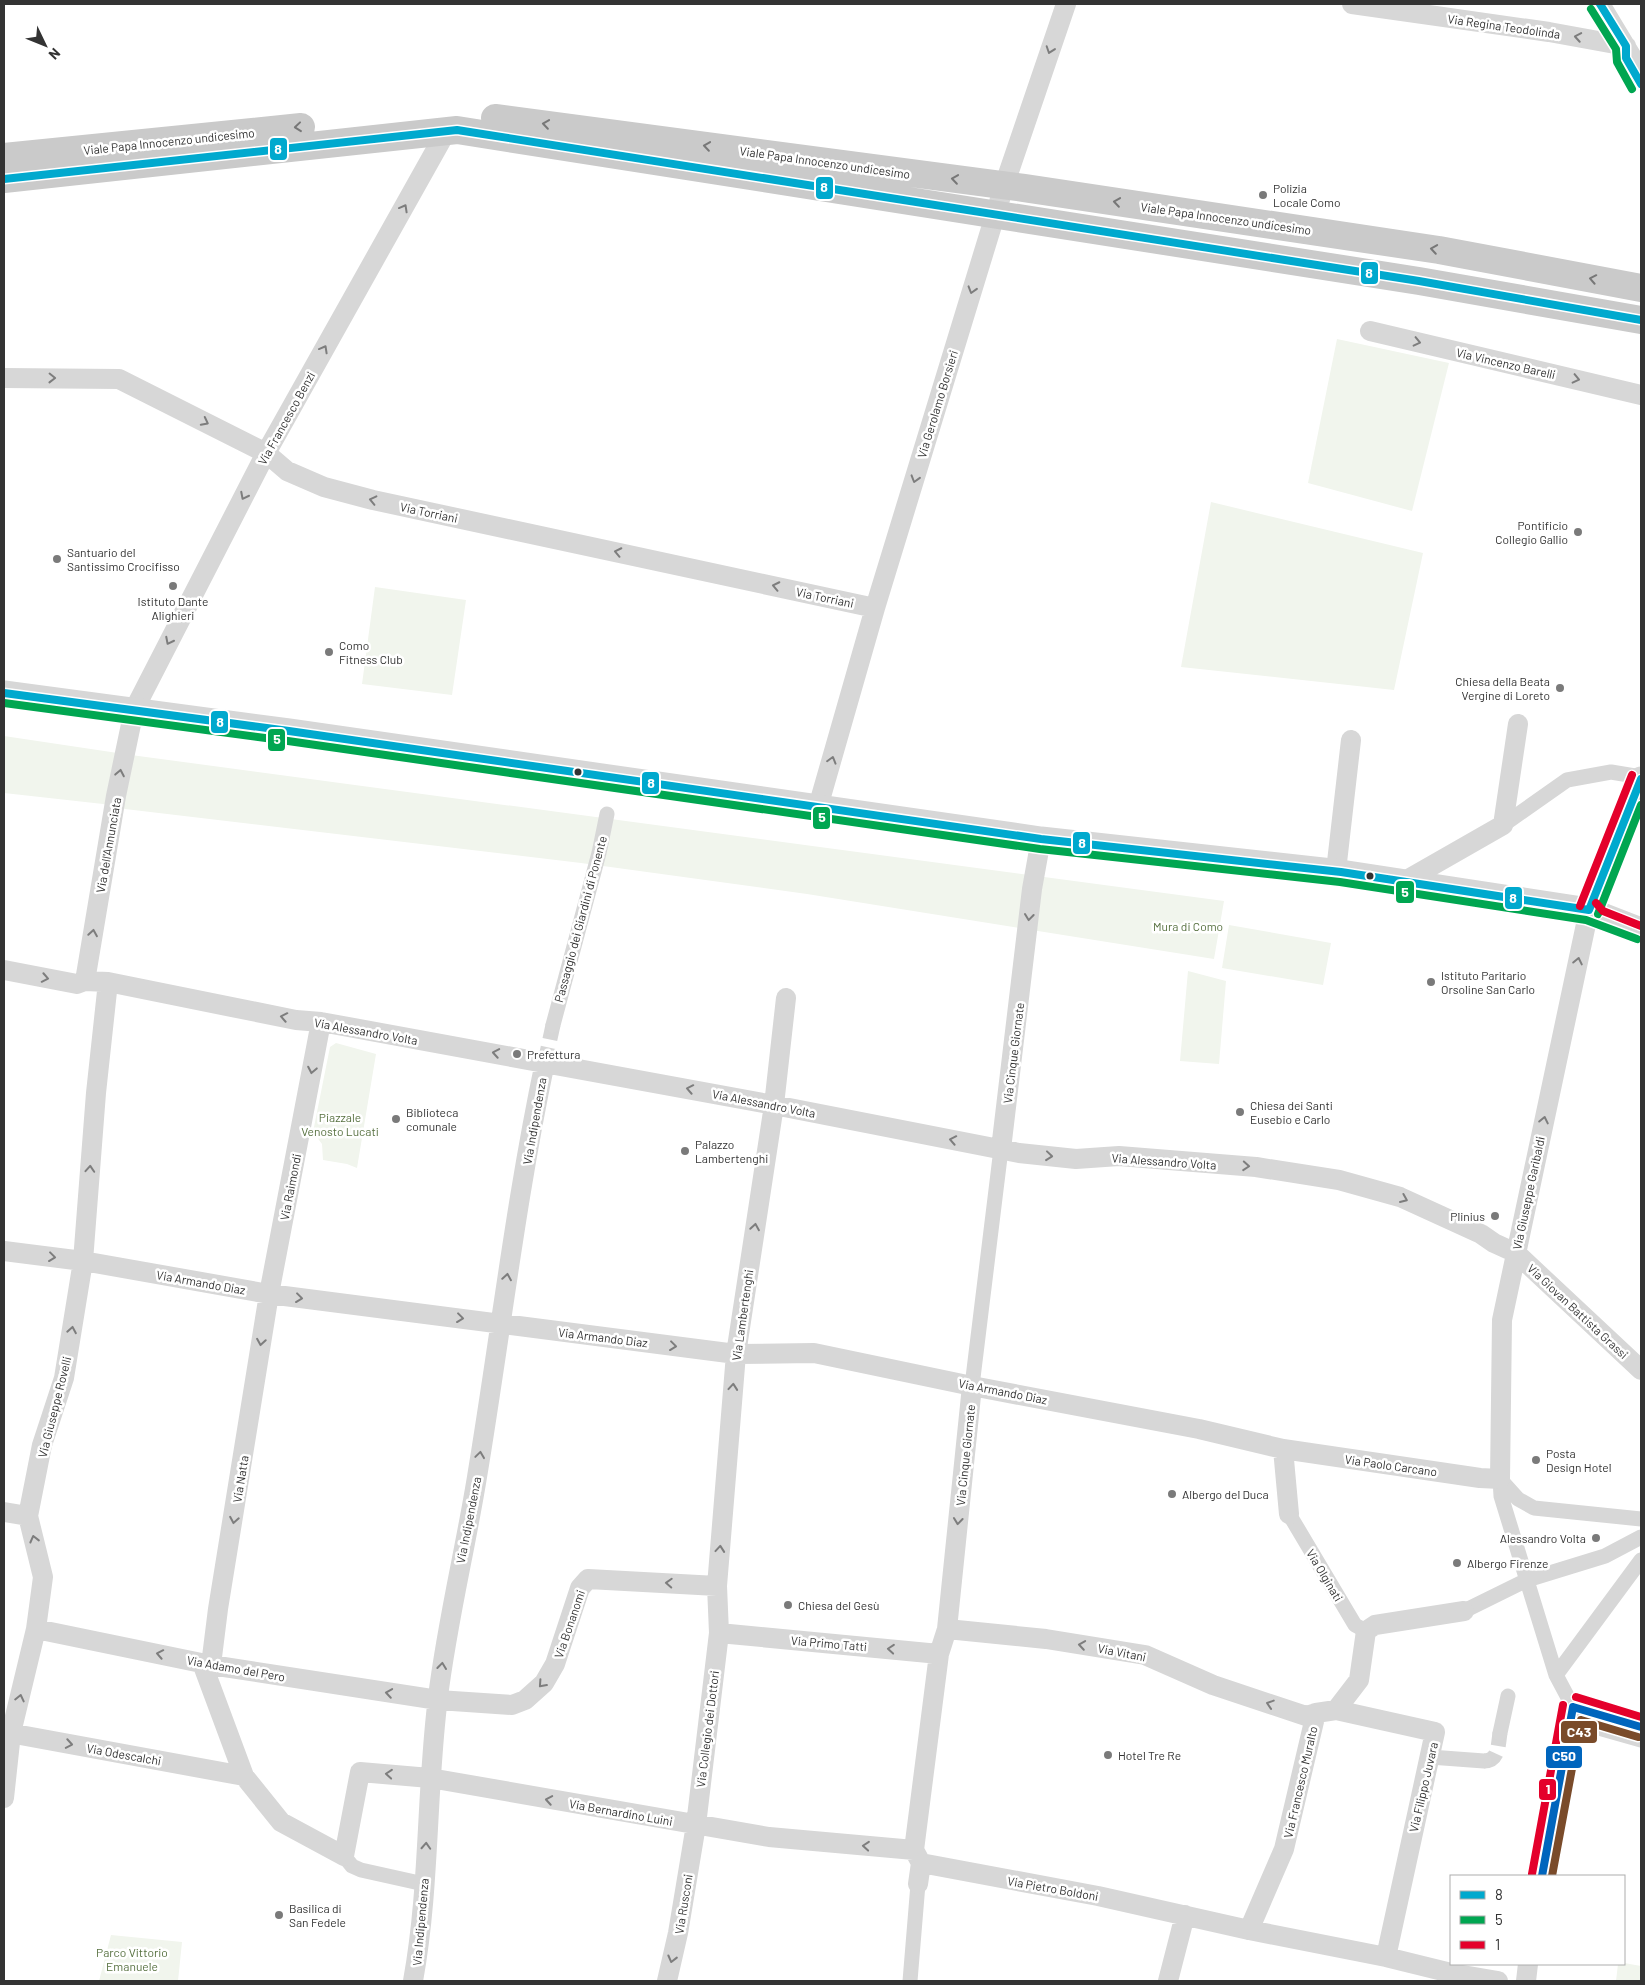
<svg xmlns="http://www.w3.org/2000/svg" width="1645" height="1985" font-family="Barlow,sans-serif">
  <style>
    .green { fill: #f1f5ed }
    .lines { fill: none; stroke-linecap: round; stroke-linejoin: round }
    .pedestrian-tunnel { stroke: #d6d6d6; stroke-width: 15; stroke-dasharray: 15 8; stroke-linecap: butt }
    .pedestrian { stroke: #d7d7d7; stroke-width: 15 }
    .minor { stroke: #d7d7d7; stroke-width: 20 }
    .tertiary { stroke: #d7d7d7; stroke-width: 25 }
    .primary { stroke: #cacaca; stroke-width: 28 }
    .bus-1-casing { stroke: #fff; stroke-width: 11 }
    .bus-2-casing { stroke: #fff; stroke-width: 11 }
    .bus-3-casing { stroke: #fff; stroke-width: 11 }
    .bus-4-casing { stroke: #fff; stroke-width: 11 }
    .bus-5-casing { stroke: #fff; stroke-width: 11 }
    .bus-1 { stroke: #00a9ce; stroke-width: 8 }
    .bus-2 { stroke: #00a651; stroke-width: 8 }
    .bus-3 { stroke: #e4002b; stroke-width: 8 }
    .bus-4 { stroke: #0065bd; stroke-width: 8 }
    .bus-5 { stroke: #7a4b2a; stroke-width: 8 }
    .oneway { stroke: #7d7d7d }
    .oneway2 { stroke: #777 }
    .poi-dot { fill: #7a7a7a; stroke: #fff; stroke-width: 2 }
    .bus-dot { fill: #333; stroke: #fff; stroke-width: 2 }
    .labels { text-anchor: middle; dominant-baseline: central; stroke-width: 5; stroke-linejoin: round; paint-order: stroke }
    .street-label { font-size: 12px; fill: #333; stroke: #fff }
    .poi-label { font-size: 12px; fill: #333; stroke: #fff; text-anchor: start }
    .park-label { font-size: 12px; fill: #56703f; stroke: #fff }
    .line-badge { stroke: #fff; stroke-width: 2 }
    .badge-label { font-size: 14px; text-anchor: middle; font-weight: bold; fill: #fff }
  </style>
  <rect width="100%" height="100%" fill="#fff"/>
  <!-- green -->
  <path class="green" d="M1337,339L1449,363L1412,511L1308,483Z
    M1211,502L1423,553L1394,690L1181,667Z
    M375,587L466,600L452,695L362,684Z
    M4,736L131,755L1224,901L1214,959L807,894L581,863L125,809L103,804L4,793Z
    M1229,925L1331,943L1323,985L1222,968Z
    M1188,971L1226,981L1219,1064L1180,1061Z
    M336,1043L376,1054L357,1168L347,1164L323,1160L322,1144L313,1132L330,1047Z
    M111,1935L182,1942L178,1981H99Z
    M1624,1963L1641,1966V1981H1616L1618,1964Z"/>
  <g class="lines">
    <!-- pedestrian-tunnel -->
    <path class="pedestrian-tunnel" d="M545,1062L553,1025
      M1484,1761C1499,1761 1498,1745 1500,1733"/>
    <!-- pedestrian -->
    <path class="pedestrian" d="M1503,825L1567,780L1611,772L1641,777
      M553,1025L599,853L607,814
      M972,1386L1001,1149
      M1500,1479L1501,1496L1556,1675L1573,1707L1588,1725L1641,1740
      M1500,1479L1518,1499L1534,1508L1641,1519
      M1289,1514L1355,1625L1366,1631
      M1464,1611L1527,1580L1605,1556L1641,1537
      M1556,1675L1641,1560
      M1500,1733L1508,1696
      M1430,1757L1484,1761
      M344,1856L352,1866L361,1870L424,1884
      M910,1981L918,1884"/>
    <!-- minor -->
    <path class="minor" d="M1352,4L1549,32L1626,46
      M1600,4L1641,72
      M1370,331L1641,395
      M4,378L119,379L266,453L287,471L324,487L373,500L875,608
      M818,807L875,608L1004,186L1066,4
      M1336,871L1351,740
      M1405,881L1503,825L1518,724
      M4,970L77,984L85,981L108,982L296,1020L321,1022L774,1105L1019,1153L1076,1159L1119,1156L1256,1167L1339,1180L1400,1197L1481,1234L1494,1243L1516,1253L1641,1370
      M85,981L116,796L134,710L266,453L447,130
      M1001,1149L1032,889L1041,839
      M4,1251L83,1261L269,1294L736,1354L814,1353L972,1386L1199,1429L1283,1449L1289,1514
      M1283,1449L1480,1478L1500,1479L1502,1320L1589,910
      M4,1512L28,1516
      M36,1629L211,1665L438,1700L512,1705L525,1700L544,1683L555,1664L580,1588L588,1579L717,1586
      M947,1629L1046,1639L1145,1655L1213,1685L1306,1716L1316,1713
      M719,1633L939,1654
      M202,1663L244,1776L281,1822L344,1856L360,1772L430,1778L769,1837L914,1850
      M211,1665L218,1609L269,1294L321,1022
      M1336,1710L1359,1680L1366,1631L1375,1625L1464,1611
      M4,1732L244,1776
      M4,1798L11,1733L36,1629L43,1577L28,1516L42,1445L64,1378L83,1261L96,1093L108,982
      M921,1863L1098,1896L1249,1930L1386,1957L1451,1973L1498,1981
      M1542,1876L1573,1707L1641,1727
      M918,1884L921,1863L914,1850L939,1654L947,1629L972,1386
      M1249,1930L1284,1849L1316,1713L1336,1710L1435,1732L1386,1957
      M413,1981C430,1888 426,1792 438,1697C447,1623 465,1551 477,1477C500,1338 516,1199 545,1062
      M667,1981L678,1933L696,1825L719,1633L717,1586L736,1354L774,1105L786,998
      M1168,1981L1185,1915
      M1526,1981L1528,1964"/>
    <!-- tertiary -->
    <path class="tertiary" d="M4,693L289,731L1041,839L1341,872L1589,910L1641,930
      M1589,910L1641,779"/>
    <!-- primary -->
    <path class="primary" d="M495,118L1024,188L1439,250L1641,288
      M4,157L301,127
      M4,179L457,130L1419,281L1641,320"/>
    <defs>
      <path id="bus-1" d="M1600,4L1626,46V58L1641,84
        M4,179L457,130L1419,281L1641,320
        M4,693L289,731L1041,839L1341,872L1589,910L1641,779"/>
      <path id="bus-2" d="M1591,9L1616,49L1617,62L1632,89
        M4,703L288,741L1040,849L1340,882L1586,920L1637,939
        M1598,914L1641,805"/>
      <path id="bus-3" d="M1596,903L1603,911L1641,926
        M1580,906L1632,775
        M1576,1697L1641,1717
        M1532,1874L1563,1705"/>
      <path id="bus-4" d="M1542,1876L1573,1707L1641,1727"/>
      <path id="bus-5" d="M1552,1876L1581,1720L1638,1737"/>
    </defs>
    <!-- bus-1 casing -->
    <use href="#bus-1" class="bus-1-casing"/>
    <!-- bus-2 casing -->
    <use href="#bus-2" class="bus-2-casing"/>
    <!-- bus-3 casing -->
    <use href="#bus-3" class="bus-3-casing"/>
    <!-- bus-4 casing -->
    <use href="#bus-4" class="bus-4-casing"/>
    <!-- bus-5 casing -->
    <use href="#bus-5" class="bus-5-casing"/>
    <!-- bus-1 -->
    <use href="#bus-1" class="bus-1"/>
    <!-- bus-2 -->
    <use href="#bus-2" class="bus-2"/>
    <!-- bus-3 -->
    <use href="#bus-3" class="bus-3"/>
    <!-- bus-4 -->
    <use href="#bus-4" class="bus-4"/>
    <!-- bus-5 -->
    <use href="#bus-5" class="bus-5"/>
  </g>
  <!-- one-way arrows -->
  <defs><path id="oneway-chevron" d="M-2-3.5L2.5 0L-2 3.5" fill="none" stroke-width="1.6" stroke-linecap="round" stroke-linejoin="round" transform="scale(1.25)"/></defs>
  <g class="oneway">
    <use href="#oneway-chevron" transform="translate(1578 37) rotate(-170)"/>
    <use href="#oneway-chevron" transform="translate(1050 50) rotate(109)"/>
    <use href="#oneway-chevron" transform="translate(404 208) rotate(-61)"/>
    <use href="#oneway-chevron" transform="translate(972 290) rotate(107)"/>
    <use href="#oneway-chevron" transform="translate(1417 342) rotate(13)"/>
    <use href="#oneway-chevron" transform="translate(324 349) rotate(-61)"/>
    <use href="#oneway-chevron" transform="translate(52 378) rotate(1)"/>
    <use href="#oneway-chevron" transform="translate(1576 379) rotate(13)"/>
    <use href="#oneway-chevron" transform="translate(205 422) rotate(27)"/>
    <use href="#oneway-chevron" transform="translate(915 479) rotate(107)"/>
    <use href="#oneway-chevron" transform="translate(244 496) rotate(117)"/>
    <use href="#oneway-chevron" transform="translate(373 500) rotate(-167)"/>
    <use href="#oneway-chevron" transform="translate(618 552) rotate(-168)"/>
    <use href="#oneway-chevron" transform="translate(776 586) rotate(-168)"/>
    <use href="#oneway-chevron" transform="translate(169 641) rotate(117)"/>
    <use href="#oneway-chevron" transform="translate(832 760) rotate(-74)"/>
    <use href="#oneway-chevron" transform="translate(120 773) rotate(-79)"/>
    <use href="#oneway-chevron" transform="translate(1029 917) rotate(97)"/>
    <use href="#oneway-chevron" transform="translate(93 933) rotate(-81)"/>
    <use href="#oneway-chevron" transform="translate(1578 961) rotate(-78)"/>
    <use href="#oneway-chevron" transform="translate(45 978) rotate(11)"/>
    <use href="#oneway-chevron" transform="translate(284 1017) rotate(-169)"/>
    <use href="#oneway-chevron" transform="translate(496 1053) rotate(-170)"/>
    <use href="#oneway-chevron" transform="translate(312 1070) rotate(101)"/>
    <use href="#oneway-chevron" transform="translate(690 1089) rotate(-169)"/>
    <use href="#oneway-chevron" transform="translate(1544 1120) rotate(-78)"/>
    <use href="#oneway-chevron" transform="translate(953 1140) rotate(-169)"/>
    <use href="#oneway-chevron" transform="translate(1049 1156) rotate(6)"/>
    <use href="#oneway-chevron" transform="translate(1246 1166) rotate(4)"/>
    <use href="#oneway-chevron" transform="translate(90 1169) rotate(-86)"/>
    <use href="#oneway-chevron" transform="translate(1404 1199) rotate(23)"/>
    <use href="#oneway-chevron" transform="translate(755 1227) rotate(-81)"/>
    <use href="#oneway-chevron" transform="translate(52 1257) rotate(7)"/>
    <use href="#oneway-chevron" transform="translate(507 1277) rotate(-81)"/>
    <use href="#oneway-chevron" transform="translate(299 1298) rotate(7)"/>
    <use href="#oneway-chevron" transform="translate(460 1318) rotate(7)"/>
    <use href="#oneway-chevron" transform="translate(72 1330) rotate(-80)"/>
    <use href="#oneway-chevron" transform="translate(261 1342) rotate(99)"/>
    <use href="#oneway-chevron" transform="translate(673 1346) rotate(7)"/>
    <use href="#oneway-chevron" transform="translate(733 1387) rotate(-85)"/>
    <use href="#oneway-chevron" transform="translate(480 1455) rotate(-82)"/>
    <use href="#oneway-chevron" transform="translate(234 1520) rotate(100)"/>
    <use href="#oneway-chevron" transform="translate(958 1521) rotate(96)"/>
    <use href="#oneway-chevron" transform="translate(34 1539) rotate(-104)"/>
    <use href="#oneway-chevron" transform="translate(720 1549) rotate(-85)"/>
    <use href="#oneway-chevron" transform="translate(669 1583) rotate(-177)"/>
    <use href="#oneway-chevron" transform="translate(1082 1645) rotate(-171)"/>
    <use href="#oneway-chevron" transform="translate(891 1649) rotate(-175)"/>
    <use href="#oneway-chevron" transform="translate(160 1654) rotate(-169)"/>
    <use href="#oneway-chevron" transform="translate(442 1666) rotate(-83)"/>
    <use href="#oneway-chevron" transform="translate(542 1684) rotate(132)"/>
    <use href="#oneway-chevron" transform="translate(389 1693) rotate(-171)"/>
    <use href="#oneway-chevron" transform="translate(20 1698) rotate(-77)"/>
    <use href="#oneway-chevron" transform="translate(1270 1704) rotate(-162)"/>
    <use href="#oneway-chevron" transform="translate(69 1744) rotate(10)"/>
    <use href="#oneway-chevron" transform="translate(389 1774) rotate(-175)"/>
    <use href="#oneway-chevron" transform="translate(549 1800) rotate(-170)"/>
    <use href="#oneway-chevron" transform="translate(426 1846) rotate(-87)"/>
    <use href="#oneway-chevron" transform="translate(866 1846) rotate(-175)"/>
    <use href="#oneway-chevron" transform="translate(672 1959) rotate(104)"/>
  </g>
  <g class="oneway2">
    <use href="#oneway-chevron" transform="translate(546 124) rotate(-172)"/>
    <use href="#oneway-chevron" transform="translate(298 127) rotate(174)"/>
    <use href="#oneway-chevron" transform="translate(707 146) rotate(-172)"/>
    <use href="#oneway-chevron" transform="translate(955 179) rotate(-172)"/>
    <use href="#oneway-chevron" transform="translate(1117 202) rotate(-172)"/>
    <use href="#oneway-chevron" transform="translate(1434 249) rotate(-171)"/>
    <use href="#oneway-chevron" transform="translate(1593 279) rotate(-169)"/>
  </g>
  <!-- markers -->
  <g class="poi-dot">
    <circle cx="1263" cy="195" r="5"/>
    <circle cx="1578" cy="532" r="5"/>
    <circle cx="57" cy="559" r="5"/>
    <circle cx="173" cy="586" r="5"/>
    <circle cx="329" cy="652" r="5"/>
    <circle cx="1560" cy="688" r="5"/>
    <circle cx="1431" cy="982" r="5"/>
    <circle cx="517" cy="1054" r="5"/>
    <circle cx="1240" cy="1112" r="5"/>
    <circle cx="396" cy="1119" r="5"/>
    <circle cx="685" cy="1151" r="5"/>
    <circle cx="1495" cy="1216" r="5"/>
    <circle cx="1536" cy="1460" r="5"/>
    <circle cx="1172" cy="1494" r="5"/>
    <circle cx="1596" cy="1538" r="5"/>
    <circle cx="1457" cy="1563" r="5"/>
    <circle cx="788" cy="1605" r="5"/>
    <circle cx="1108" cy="1755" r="5"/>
    <circle cx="279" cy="1915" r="5"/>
  </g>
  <g class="bus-dot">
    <circle cx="578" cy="772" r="4.5"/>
    <circle cx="1370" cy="876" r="4.5"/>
  </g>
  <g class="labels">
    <!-- street labels -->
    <g class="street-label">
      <text transform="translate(1504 26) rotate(8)">Via Regina Teodolinda</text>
      <text transform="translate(169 141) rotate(-6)">Viale Papa Innocenzo undicesimo</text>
      <text transform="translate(825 162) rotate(8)">Viale Papa Innocenzo undicesimo</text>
      <text transform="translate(1226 218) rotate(8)">Viale Papa Innocenzo undicesimo</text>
      <text transform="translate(1506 363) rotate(13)">Via Vincenzo Barelli</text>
      <text transform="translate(937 404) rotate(-73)">Via Gerolamo Borsieri</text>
      <text transform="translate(286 418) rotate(-61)">Via Francesco Benzi</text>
      <text transform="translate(429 512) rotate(12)">Via Torriani</text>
      <text transform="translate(825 597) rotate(12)">Via Torriani</text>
      <text transform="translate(108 845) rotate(-80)">Via dell'Annunciata</text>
      <text transform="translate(580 919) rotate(-75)">Passaggio dei Giardini di Ponente</text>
      <text transform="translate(366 1031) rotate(10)">Via Alessandro Volta</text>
      <text transform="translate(1013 1053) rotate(-83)">Via Cinque Giornate</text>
      <text transform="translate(764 1103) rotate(11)">Via Alessandro Volta</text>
      <text transform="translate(534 1121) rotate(-80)">Via Indipendenza</text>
      <text transform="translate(1164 1161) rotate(4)">Via Alessandro Volta</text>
      <text transform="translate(290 1187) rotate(-79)">Via Raimondi</text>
      <text transform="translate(1528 1193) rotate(-78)">Via Giuseppe Garibaldi</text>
      <text transform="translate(201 1282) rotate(10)">Via Armando Diaz</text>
      <text transform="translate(1578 1311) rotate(43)">Via Giovan Battista Grassi</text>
      <text transform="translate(742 1315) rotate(-82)">Via Lambertenghi</text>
      <text transform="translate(603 1337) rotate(7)">Via Armando Diaz</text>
      <text transform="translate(1003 1391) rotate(11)">Via Armando Diaz</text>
      <text transform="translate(54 1407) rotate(-76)">Via Giuseppe Rovelli</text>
      <text transform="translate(965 1455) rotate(-84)">Via Cinque Giornate</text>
      <text transform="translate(1391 1465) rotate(8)">Via Paolo Carcano</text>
      <text transform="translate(240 1479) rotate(-81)">Via Natta</text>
      <text transform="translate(468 1520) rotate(-79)">Via Indipendenza</text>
      <text transform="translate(1325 1575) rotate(59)">Via Olginati</text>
      <text transform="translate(569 1624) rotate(-71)">Via Bonanomi</text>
      <text transform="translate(829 1643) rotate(5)">Via Primo Tatti</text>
      <text transform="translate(1122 1652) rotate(11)">Via Vitani</text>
      <text transform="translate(236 1668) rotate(10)">Via Adamo del Pero</text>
      <text transform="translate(707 1729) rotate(-83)">Via Collegio dei Dottori</text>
      <text transform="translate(124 1754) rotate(10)">Via Odescalchi</text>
      <text transform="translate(1300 1782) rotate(-77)">Via Francesco Muralto</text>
      <text transform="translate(1423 1787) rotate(-77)">Via Filippo Juvara</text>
      <text transform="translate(621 1812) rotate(10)">Via Bernardino Luini</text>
      <text transform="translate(1053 1888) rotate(10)">Via Pietro Boldoni</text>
      <text transform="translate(683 1904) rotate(-81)">Via Rusconi</text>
      <text transform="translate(420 1922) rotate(-85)">Via Indipendenza</text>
    </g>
    <!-- poi labels -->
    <g class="poi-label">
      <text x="1273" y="188">Polizia<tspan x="1273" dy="14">Locale Como</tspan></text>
      <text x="1568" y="525" text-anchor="end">Pontificio<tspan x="1568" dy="14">Collegio Gallio</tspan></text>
      <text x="67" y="552">Santuario del<tspan x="67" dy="14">Santissimo Crocifisso</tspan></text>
      <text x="173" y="601" text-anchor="middle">Istituto Dante<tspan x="173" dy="14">Alighieri</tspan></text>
      <text x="339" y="645">Como<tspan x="339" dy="14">Fitness Club</tspan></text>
      <text x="1550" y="681" text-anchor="end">Chiesa della Beata<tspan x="1550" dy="14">Vergine di Loreto</tspan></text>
      <text x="1441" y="975">Istituto Paritario<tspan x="1441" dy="14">Orsoline San Carlo</tspan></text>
      <text x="527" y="1054">Prefettura</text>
      <text x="1250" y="1105">Chiesa dei Santi<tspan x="1250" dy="14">Eusebio e Carlo</tspan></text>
      <text x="406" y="1112">Biblioteca<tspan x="406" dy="14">comunale</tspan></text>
      <text x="695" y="1144">Palazzo<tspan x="695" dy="14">Lambertenghi</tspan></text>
      <text x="1485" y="1216" text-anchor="end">Plinius</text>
      <text x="1546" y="1453">Posta<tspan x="1546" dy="14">Design Hotel</tspan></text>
      <text x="1182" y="1494">Albergo del Duca</text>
      <text x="1586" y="1538" text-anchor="end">Alessandro Volta</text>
      <text x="1467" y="1563">Albergo Firenze</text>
      <text x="798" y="1605">Chiesa del Gesù</text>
      <text x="1118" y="1755">Hotel Tre Re</text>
      <text x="289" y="1908">Basilica di<tspan x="289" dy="14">San Fedele</tspan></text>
    </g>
    <!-- park labels -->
    <g class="park-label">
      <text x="1188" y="926">Mura di Como</text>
      <text x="340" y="1117">Piazzale<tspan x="340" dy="14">Venosto Lucati</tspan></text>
      <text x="132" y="1952">Parco Vittorio<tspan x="132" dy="14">Emanuele</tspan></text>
    </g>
  </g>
  <g class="line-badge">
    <rect x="269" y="137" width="19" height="24" rx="5" fill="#00a9ce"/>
    <rect x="815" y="176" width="19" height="24" rx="5" fill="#00a9ce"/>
    <rect x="1360" y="261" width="19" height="24" rx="5" fill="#00a9ce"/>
    <rect x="210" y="710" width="19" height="24" rx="5" fill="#00a9ce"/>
    <rect x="267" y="728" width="19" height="24" rx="5" fill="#00a651"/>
    <rect x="641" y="771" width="19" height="24" rx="5" fill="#00a9ce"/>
    <rect x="812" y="806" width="19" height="24" rx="5" fill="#00a651"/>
    <rect x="1072" y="831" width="19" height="24" rx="5" fill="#00a9ce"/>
    <rect x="1395" y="880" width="20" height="24" rx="5" fill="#00a651"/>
    <rect x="1504" y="886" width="19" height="24" rx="5" fill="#00a9ce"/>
    <rect x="1560" y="1720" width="38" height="24" rx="5" fill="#7a4b2a"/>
    <rect x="1545" y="1745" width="38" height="24" rx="5" fill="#0065bd"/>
    <rect x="1538" y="1778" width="19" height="23" rx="5" fill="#e4002b"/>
  </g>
  <g class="badge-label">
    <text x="278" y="154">8</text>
    <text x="824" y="192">8</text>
    <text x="1369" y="278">8</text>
    <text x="220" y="727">8</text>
    <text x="277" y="744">5</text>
    <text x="651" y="788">8</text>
    <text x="822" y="822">5</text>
    <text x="1082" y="848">8</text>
    <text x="1405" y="897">5</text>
    <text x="1513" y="903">8</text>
    <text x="1579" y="1737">C43</text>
    <text x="1564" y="1761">C50</text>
    <text x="1548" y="1794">1</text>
  </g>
  <!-- border -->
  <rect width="1645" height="1985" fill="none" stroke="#333333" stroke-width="10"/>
  <!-- legend -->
  <rect x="1450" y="1875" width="175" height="90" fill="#ffffff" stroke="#adadad"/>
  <rect x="1460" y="1891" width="25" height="8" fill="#00a9ce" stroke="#adadad"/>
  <text x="1495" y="1900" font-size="15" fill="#333333">8</text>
  <rect x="1460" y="1916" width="25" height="8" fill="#00a651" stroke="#adadad"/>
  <text x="1495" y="1925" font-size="15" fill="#333333">5</text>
  <rect x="1460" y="1941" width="25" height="8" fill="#e4002b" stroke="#adadad"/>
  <text x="1495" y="1950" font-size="15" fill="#333333">1</text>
  <!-- north arrow -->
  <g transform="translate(45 45) rotate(133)" stroke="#ffffff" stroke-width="4" paint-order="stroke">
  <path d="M0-4L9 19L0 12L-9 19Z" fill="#333333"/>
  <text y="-8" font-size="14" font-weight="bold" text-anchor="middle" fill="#333333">N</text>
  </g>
</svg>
